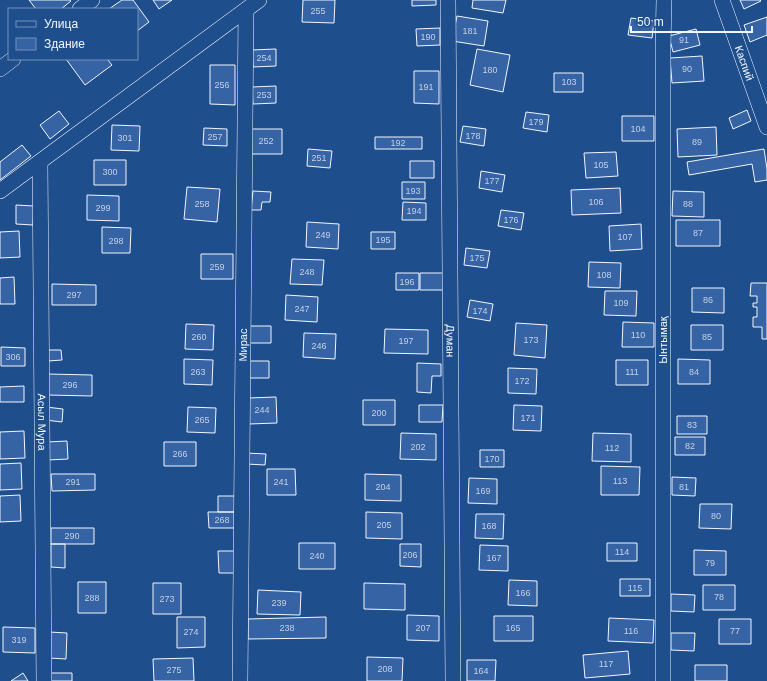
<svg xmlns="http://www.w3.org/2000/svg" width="767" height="681" font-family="Helvetica,sans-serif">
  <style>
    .building { fill: #3563a3; stroke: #f2f6ff }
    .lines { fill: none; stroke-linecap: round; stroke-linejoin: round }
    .street-casing { stroke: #f2f6ff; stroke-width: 16 }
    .street { stroke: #1f4e8c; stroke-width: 15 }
    .labels { text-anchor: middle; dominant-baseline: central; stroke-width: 3; stroke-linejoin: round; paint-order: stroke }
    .number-label { font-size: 9px; fill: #c3d1e8 }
    .street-label { font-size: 11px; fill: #f2f6ff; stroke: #1f4e8c }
  </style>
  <rect width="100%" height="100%" fill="#1f4e8c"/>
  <!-- building -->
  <path class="building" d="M29,0H70L71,1L61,9H36Z
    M122,0H133L149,22L137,31V9H109Z
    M153,0H172L159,9Z
    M303,0H335L334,23L302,22Z
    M412,0H436V5L412,6Z
    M473,0H506L503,13L472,8Z
    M740,0H760L761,1L744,9Z
    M457,16L488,21L484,46L452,41Z
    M767,17V35L750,42L744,25Z
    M631,18L654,21L652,38L628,35Z
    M440,28V45L417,46L416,29Z
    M696,29L700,45L673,52L669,36Z
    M276,49V66L253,67L252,50Z
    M477,49L510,55L503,92L470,85Z
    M702,56L704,81L672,83L670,58Z
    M66,59H107L112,65L85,85Z
    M210,65H235V105L210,104Z
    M414,71H439V104L414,103Z
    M554,73H583V92H554Z
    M276,86V103L253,104L252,87Z
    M747,110L751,121L733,129L729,118Z
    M59,111L69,124L50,139L40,125Z
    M526,112L549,115L547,132L523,128Z
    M622,116H654V141H622Z
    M112,125L140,126L139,151L111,150Z
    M463,126L486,129L484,146L460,142Z
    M716,127L717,155L678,157L677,129Z
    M204,128L227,129V146L203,145Z
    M250,129H282V154H250Z
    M375,137H422V149H375Z
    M22,145L31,156L0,180V162Z
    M308,149L332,151L330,168L307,166Z
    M764,149L767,169V180L755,182L752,164L689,175L687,162Z
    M616,152L618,176L586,178L584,153Z
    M94,160H126V185H94Z
    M410,161H434V178H410Z
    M481,171L505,175L502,192L479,188Z
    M402,182H425V199H402Z
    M187,187L220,189L217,222L184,219Z
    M620,188L621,213L572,215L571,190Z
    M253,191L271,192L270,202H262L261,210H251Z
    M673,191L704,192V217L672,216Z
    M87,195L119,196V221L87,220Z
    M403,202L426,203V220H402Z
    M16,205L34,206L33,225L16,224Z
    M501,210L524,213L521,230L498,226Z
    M676,220H720V246H676Z
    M307,222L339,224L338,249L306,247Z
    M641,224L642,249L610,251L609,226Z
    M102,227L131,228L130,253H102Z
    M19,231L20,257L0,258V232Z
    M371,232H395V249H371Z
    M466,248L490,251L487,268L464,265Z
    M201,254H233V279H201Z
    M292,259L324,260L322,285L290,284Z
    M589,262L621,263L620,288L588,287Z
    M396,273H419V290H396Z
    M420,273H444V290H420Z
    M14,277L15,304H0V278Z
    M751,283H767V339H762V327H753V317H757V307H753V303H757V296H750Z
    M52,284L96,285V305H52Z
    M692,288H724V313L692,312Z
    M605,291H637L636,316L604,315Z
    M286,295L318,297L317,322L285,320Z
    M470,300L493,304L490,321L467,317Z
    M623,322L654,323V347H622Z
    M516,323L547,325L545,358L514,355Z
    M186,324L214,325L213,350L185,349Z
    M691,325H723V350H691Z
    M247,326H271V343H248Z
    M385,329L428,330V354L384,353Z
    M304,333L336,334L335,359L303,357Z
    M1,347L25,348V366H1Z
    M47,350H61L62,360L48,361Z
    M184,359L213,360L212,385L184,384Z
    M678,359L710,360V384H678Z
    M616,360H648V385H616Z
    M246,361H269V378H246Z
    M417,363L441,364V376H432L431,393L417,392Z
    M508,368L537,369L536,394L508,393Z
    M48,374L92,375V396L48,395Z
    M24,386V402H0V387Z
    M276,397L277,423L249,424L248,398Z
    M363,400H395V425H363Z
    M419,405H443L442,422H419Z
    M514,405L542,406L541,431L513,430Z
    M46,407L63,409L62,422L45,420Z
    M188,407L216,408L215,433L187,432Z
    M677,416H707V434H677Z
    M24,431L25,458L0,459V432Z
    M401,433L436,434V460L400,459Z
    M593,433L631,434V462L592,461Z
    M675,437H705V455H675Z
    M67,441L68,459L48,460L47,442Z
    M164,442H196V466H164Z
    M480,450H504V467H480Z
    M246,453L266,454L265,465L246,464Z
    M21,463L22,489L0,490V464Z
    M601,466L640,467L639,495H601Z
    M267,469H295L296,495H267Z
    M51,474H95V490L52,491Z
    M365,474L401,475V501L365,500Z
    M672,477L696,478L695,496L672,495Z
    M469,478L497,479V504L468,503Z
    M20,495L21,521L0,522V496Z
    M218,496H236V512H218Z
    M700,504H732L731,529L699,528Z
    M208,512H236V528H209Z
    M366,512L402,513V539L366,538Z
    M476,514H504L503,539L475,538Z
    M51,528H94V544H51Z
    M299,543H335V569H299Z
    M607,543H637V561H607Z
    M51,544H65V568L51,567Z
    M400,544H421V567L400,566Z
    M480,545L508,546V571L479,570Z
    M694,550L726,551V575H694Z
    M218,551H236V573H219Z
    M620,579H650V596H620Z
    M509,580L537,581V606L508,605Z
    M78,582H106V613H78Z
    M153,583H181V614H153Z
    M364,583L405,584V610L364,609Z
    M703,585H735V610H703Z
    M258,590L301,592L300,615L257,614Z
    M671,594L695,595L694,612L671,611Z
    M407,615L439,616V641L407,640Z
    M494,616H533V641H494Z
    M177,617H205V647L177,648Z
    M326,617V638L248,639V619Z
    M609,618L654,620L653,643L608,641Z
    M719,619H751V644H719Z
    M3,627L35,628V653L3,652Z
    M49,632L67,633L66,659L49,658Z
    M671,633H695L694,651L671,650Z
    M628,651L630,674L585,678L583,655Z
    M367,657L403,658L402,681H367Z
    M193,658L194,681H154L153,659Z
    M467,660H496L495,681H467Z
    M695,665H727V681H695Z
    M23,673L28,681H11Z
    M50,673H72V681H50Z"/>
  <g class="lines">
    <defs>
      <g id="street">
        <path id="s1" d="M448,0L453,681"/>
        <path id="s2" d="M722,0L767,127"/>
        <path d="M80,9L92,0"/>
        <path d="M0,69L13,59"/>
        <path id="s3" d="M40,162L44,681"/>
        <path d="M0,191L259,0"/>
        <path id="s4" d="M240,681L246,10"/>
        <path d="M663,681V46L664,0"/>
      </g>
    </defs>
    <!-- street casing -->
    <use href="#street" class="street-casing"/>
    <!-- street -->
    <use href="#street" class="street"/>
  </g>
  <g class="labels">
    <!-- number labels -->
    <g class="number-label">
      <text x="318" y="11">255</text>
      <text x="470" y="31">181</text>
      <text x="428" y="37">190</text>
      <text x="684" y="40">91</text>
      <text x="264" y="58">254</text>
      <text x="687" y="69">90</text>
      <text x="490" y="70">180</text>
      <text x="569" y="82">103</text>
      <text x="222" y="85">256</text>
      <text x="426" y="87">191</text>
      <text x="264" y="95">253</text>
      <text x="536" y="122">179</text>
      <text x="638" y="129">104</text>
      <text x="473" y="136">178</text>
      <text x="215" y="137">257</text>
      <text x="125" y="138">301</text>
      <text x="266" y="141">252</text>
      <text x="697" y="142">89</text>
      <text x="398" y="143">192</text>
      <text x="319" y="158">251</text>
      <text x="601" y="165">105</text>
      <text x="110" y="172">300</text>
      <text x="492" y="181">177</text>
      <text x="413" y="191">193</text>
      <text x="596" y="202">106</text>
      <text x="202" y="204">258</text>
      <text x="688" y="204">88</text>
      <text x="103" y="208">299</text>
      <text x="414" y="211">194</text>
      <text x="511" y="220">176</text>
      <text x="698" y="233">87</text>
      <text x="323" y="235">249</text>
      <text x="625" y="237">107</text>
      <text x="383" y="240">195</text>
      <text x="116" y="241">298</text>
      <text x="477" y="258">175</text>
      <text x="217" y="267">259</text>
      <text x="307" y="272">248</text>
      <text x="604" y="275">108</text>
      <text x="407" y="282">196</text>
      <text x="74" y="295">297</text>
      <text x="708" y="300">86</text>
      <text x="621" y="303">109</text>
      <text x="302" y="309">247</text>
      <text x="480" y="311">174</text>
      <text x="638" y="335">110</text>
      <text x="199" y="337">260</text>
      <text x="707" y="337">85</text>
      <text x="531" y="340">173</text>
      <text x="406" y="341">197</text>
      <text x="319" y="346">246</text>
      <text x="13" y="357">306</text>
      <text x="198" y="372">263</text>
      <text x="632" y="372">111</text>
      <text x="694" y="372">84</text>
      <text x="522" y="381">172</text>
      <text x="70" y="385">296</text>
      <text x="262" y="410">244</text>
      <text x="379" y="413">200</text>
      <text x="528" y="418">171</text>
      <text x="202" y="420">265</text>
      <text x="692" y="425">83</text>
      <text x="690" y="446">82</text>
      <text x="418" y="447">202</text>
      <text x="612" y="448">112</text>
      <text x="180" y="454">266</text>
      <text x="492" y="459">170</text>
      <text x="620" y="481">113</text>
      <text x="73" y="482">291</text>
      <text x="281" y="482">241</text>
      <text x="383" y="487">204</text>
      <text x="684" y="487">81</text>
      <text x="483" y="491">169</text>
      <text x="716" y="516">80</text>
      <text x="222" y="520">268</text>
      <text x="384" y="525">205</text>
      <text x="489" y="526">168</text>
      <text x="72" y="536">290</text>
      <text x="622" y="552">114</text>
      <text x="410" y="555">206</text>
      <text x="317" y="556">240</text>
      <text x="494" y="558">167</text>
      <text x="710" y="563">79</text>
      <text x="635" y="588">115</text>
      <text x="523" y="593">166</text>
      <text x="719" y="597">78</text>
      <text x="92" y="598">288</text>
      <text x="167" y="599">273</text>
      <text x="279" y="603">239</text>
      <text x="287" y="628">238</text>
      <text x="423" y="628">207</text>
      <text x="513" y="628">165</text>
      <text x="631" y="631">116</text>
      <text x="735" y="631">77</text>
      <text x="191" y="632">274</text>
      <text x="19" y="640">319</text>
      <text x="606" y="664">117</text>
      <text x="385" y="669">208</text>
      <text x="174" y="670">275</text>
      <text x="481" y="671">164</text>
    </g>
    <!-- street labels -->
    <g class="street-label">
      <text stroke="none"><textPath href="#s2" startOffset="67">Каспий</textPath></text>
      <text stroke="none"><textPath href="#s1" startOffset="341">Думан</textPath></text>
      <text transform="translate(663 340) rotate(-90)">Ынтымақ</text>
      <text stroke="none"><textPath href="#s4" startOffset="336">Мирас</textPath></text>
      <text stroke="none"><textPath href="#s3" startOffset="260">Асыл Мура</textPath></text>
    </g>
  </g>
  <!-- legend -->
  <rect x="8" y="8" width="130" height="52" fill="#1f4e8c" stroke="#7391ba"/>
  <rect x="16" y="21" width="20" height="6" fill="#1f4e8c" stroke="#7391ba"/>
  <text x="44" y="28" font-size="12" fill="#f2f6ff">Улица</text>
  <rect x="16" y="38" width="20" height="12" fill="#3563a3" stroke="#7391ba"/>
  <text x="44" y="48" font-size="12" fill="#f2f6ff">Здание</text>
  <!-- scale -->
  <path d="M631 26v6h121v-6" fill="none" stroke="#f2f6ff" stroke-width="2"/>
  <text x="637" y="26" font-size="12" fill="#f2f6ff" stroke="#1f4e8c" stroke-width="3" paint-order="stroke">50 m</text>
</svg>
